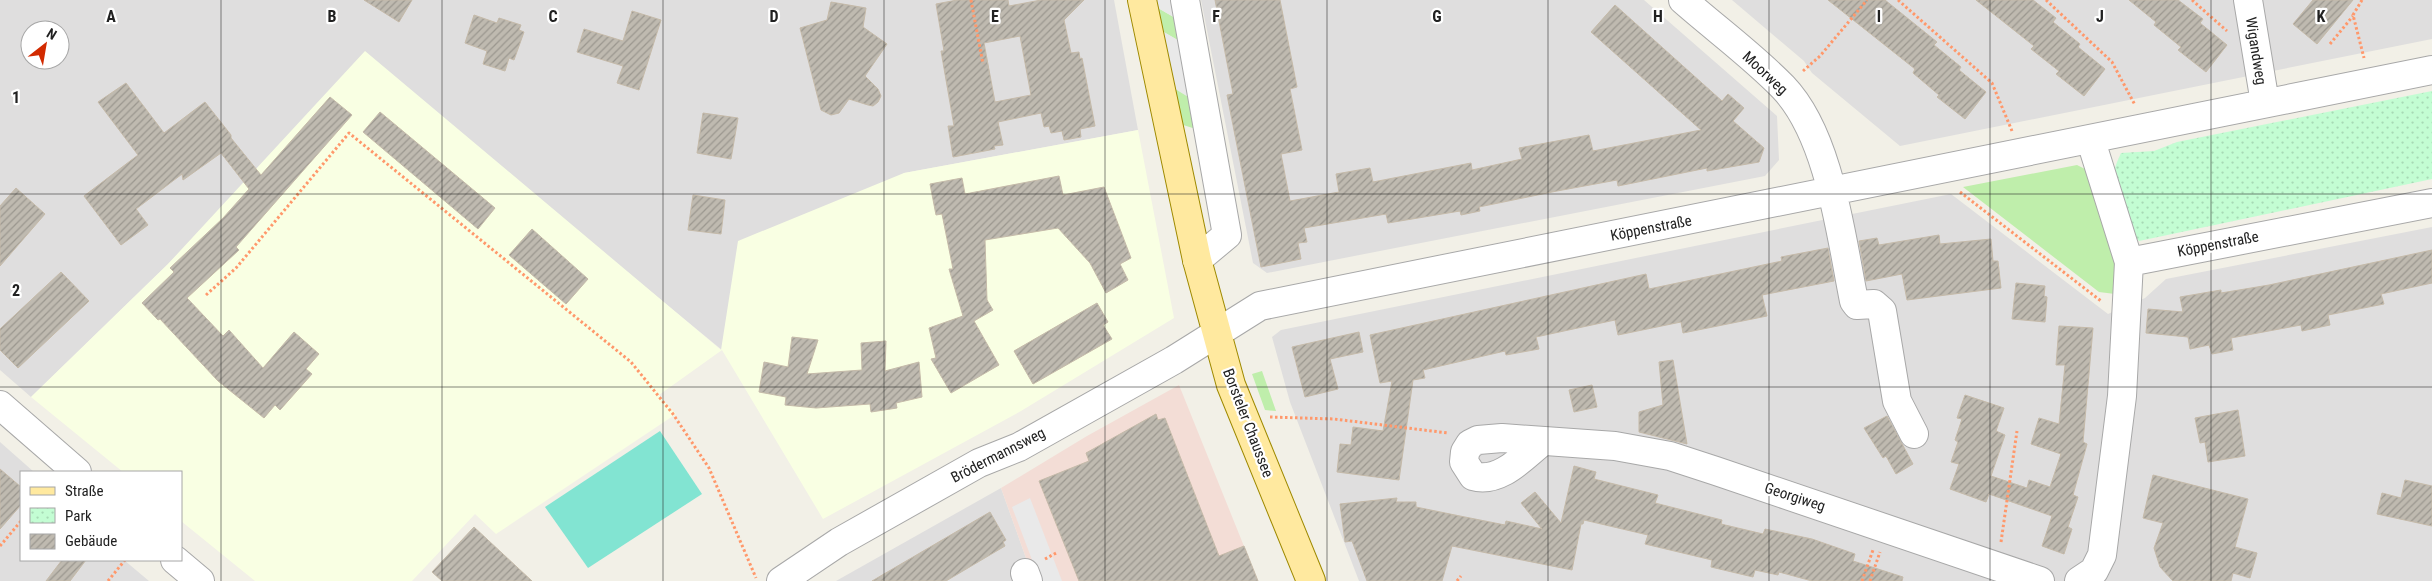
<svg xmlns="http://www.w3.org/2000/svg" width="2432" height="581" font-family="'Roboto Condensed',sans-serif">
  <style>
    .residential { fill: #dfdede; fill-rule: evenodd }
    .commercial { fill: #f3ddd6 }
    .education { fill: #f9ffe3 }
    .grass { fill: #bfeeab }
    .park { fill: url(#park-dots) }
    .pitch { fill: #82e4d2 }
    .parking { fill: #e9e9e9 }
    .building { fill: url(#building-hatch); stroke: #c5baa9; fill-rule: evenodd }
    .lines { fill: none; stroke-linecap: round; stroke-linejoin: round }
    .minor-casing { stroke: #a8a8a8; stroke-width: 30 }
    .major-casing { stroke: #9e8900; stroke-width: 30 }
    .path { stroke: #ff986b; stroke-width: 3; stroke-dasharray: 2.5 2.5; stroke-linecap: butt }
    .minor { stroke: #fff; stroke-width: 28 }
    .major { stroke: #ffe99f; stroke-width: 28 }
    .grid { fill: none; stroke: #212121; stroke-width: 1; stroke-opacity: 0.55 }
    .labels { text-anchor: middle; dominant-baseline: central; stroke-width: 4.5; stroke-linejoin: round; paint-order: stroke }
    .street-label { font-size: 15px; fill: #212121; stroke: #fff }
    .grid-label { font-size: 16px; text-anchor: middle; font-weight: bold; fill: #212121; stroke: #fff; stroke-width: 4.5; stroke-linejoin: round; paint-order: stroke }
  </style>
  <defs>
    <pattern id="park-dots" width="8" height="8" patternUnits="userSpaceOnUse" patternTransform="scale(1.25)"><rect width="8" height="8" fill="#c3fdd3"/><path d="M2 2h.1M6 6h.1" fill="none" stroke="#a7d9b5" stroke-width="1.8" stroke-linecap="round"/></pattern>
    <pattern id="building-hatch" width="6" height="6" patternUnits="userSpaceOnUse" patternTransform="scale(1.25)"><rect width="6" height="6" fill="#bfbab0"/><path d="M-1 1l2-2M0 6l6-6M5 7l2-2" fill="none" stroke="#9b978f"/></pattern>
  </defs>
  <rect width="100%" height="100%" fill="#f2f0e7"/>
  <!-- residential -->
  <path class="residential" d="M0,0H1114L1138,130L904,173L722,350L555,213L255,175L168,264L31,397L0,370ZM30,30H60V60H30Z
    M1201,0H1644L1777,116L1779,160L1765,176L1267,273L1253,263Z
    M1732,0H2432V39L1900,146L1812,73L1804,61Z
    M1951,194L2108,314L2145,298L2166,279L2432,227V581H1359L1290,402L1272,337L1281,330Z
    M0,442L34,472H21V560H124L149,581H0Z
    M1001,488L1026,558L1017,581H836Z"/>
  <!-- commercial -->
  <path class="commercial" d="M1179,385L1258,581H1017L1026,558L1001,488L1087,436Z"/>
  <!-- education -->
  <path class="education" d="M365,51L721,350L738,241L904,173L1138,130L1174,318L1021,411L823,519L722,350L659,395L676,414L496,534L475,514L412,581H255L181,521V472H123L31,397L168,264Z"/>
  <!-- grass -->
  <path class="grass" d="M1158,8L1177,19L1181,42L1162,31Z
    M1172,87L1192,98L1199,130L1180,124Z
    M2077,165L2089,171L2119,260L2115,294L2099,292L1963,187Z
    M1262,371L1276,411L1265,410L1252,374Z"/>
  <!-- park -->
  <path class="park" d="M2432,91V179L2139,241C2129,229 2115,196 2114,180C2113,170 2117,162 2121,153L2154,151L2177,142Z"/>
  <!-- pitch -->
  <path class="pitch" d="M660,431L702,494L588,568L545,507Z"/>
  <!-- parking -->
  <path class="parking" d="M1157,0H1173L1177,19L1158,8Z
    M1162,31L1181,42L1193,100L1172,87Z
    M1030,498L1062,581H1040L1012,507Z"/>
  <!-- building -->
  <path class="building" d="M364,0H412L399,22Z
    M957,0H1008L1009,6L1041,0H1084L1064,20L1071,53L1079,52L1080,59L1082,58L1095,126L1080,129L1081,137L1064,140L1062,131L1051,133L1049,126L1044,127L1041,113L998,122L1003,145L994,146L995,149L953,157L948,126H954L941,51H944L936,4ZM1020,36L1031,95L995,102L984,43Z
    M1215,0H1280L1297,87L1290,89L1302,150L1281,154L1290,201L1339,192L1336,174L1370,168L1373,182L1471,163L1472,170L1522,159L1519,148L1589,135L1593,151L1701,130L1591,32L1615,5L1722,101L1728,94L1744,108L1733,121L1764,148L1759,162L1707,171V168L1618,186L1617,180L1557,191L1479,207L1480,211L1461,215L1460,211L1388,223L1386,214L1304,228L1307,242L1298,243L1301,259L1261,267L1227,95L1233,94Z
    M1828,0H1885L1937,42L1934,45L1961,67L1959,70L1986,92L1965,119L1937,97L1939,95L1913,73L1915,69Z
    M1976,0H2033L2056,18L2053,22L2080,44L2078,47L2105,69L2084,96L2056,74L2059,71L2031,49L2034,46Z
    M2129,0H2178L2203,19L2200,23L2227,45L2206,72L2178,50L2181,47L2154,25L2156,22Z
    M2313,0H2353L2317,44L2293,24Z
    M831,2L866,8L863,27L887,44L865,76L878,89L881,96L878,102L873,106L868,105L849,99L839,113L831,115L821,110L800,28L827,20Z
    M632,11L661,20L639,90L617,83L623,66L577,52L584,29L623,41Z
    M474,15L497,23L499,18L521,25L519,30L524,32L514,60L509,58L505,71L483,64L487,51L465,43Z
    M126,83L164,133L205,102L231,135V138L261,175L330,97L352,115L236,247L239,250L187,298L223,336L229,330L263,368L294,332L319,354L306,369L312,374L280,410L275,405L264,418L218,381L160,319L158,320L142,303L174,272L170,268L223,218L249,189L221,153L183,180L182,174L136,209L148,225L121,245L84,196L138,155L98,102Z
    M380,112L495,208L478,229L363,132Z
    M703,113L738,118L731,159L697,153Z
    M1059,176L1063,195L1104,187L1131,258L1120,264L1128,280L1106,293L1090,263L1058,228L985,240L987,300L993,310L974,321L999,365L951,393L931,359L936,358L929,328L963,316L949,269H953L942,214L936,215L930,184L962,178L965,194Z
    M16,188L45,214L0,266V206Z
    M693,195L725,200L721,234L688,230Z
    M532,229L588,279L566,304L509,255Z
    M1939,235L1940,244L1991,239L1993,261H1998L2001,288L1907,300L1902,274L1866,281L1859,241L1877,238L1879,245Z
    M1828,248L1834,281L1762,295L1767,316L1683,333L1681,322L1618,335L1615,320L1536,337L1539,349L1506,355L1505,351L1423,370L1425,378L1413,380L1399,480L1337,472L1340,444L1351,445L1353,427L1383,431L1392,381L1380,383L1370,335L1646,274L1649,289L1782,261L1781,257Z
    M2432,250V283L2381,294L2384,304L2328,315L2330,325L2302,331L2301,325L2231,338L2233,350L2212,354L2209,345L2190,349L2188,337L2146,333L2148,309L2183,312L2180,297L2221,290V293L2269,285Z
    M61,272L89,301L18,368L0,350V329Z
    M2016,283L2045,286L2044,296L2047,297L2045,322L2012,319Z
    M1097,303L1108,322L1103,325L1112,339L1033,384L1014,351Z
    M2059,326L2093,328L2083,442L2087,444L2073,495L2078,497L2068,527L2072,529L2064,554L2042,546L2052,516L1989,494L1986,502L1950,489L1959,464L1951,462L1958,442L1955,440L1962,419L1957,418L1965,395L2004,408L1996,431L2005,435L1991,476L2027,488L2029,480L2050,487L2061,454L2031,444L2039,418L2059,424L2065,365H2056Z
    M1359,332L1363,352L1330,359L1338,389L1305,397L1292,347Z
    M792,337L818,340L807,374L862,370L861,343L886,341L885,371L919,362L922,397L896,403L897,408L871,412L870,404L816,408L785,405L786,397L759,392L764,362L788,367Z
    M1673,360L1687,444L1639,432V412L1663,405L1659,362Z
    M1592,385L1597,407L1574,412L1569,390Z
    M2238,410L2245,456L2208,462L2205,442L2200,443L2195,418Z
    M1156,414L1158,420L1165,418L1219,556L1244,546L1258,581H1079L1039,481L1089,461L1086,453Z
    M1887,416L1913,464L1896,474L1886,456L1883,458L1864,428Z
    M1574,466L1596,472L1594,479L1658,495L1655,503L1722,520L1721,524L1763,534L1765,529L1812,539L1855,554L1853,561L1903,577L1902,581H1812L1779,572L1778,575L1755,570L1753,577L1711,567L1712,560L1645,544L1648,535L1584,520L1583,524H1581L1572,570L1452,546L1442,581H1367L1352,541L1345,542L1340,504L1397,498L1396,502H1416V507L1455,515L1505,525L1506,521L1542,529L1521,503L1535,492L1561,523Z
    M0,469L21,487V505L0,529Z
    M2153,475L2248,499L2235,547L2257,553L2250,578L2233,573L2231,581H2173L2160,567L2154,548L2163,523L2143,518Z
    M2405,480L2432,486V526L2377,514L2382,493L2401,498Z
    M990,512L1006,540L1003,542L1005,546L946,581H872Z
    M474,527L532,581H442L432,572Z
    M62,560H86L70,581H46Z"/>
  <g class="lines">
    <defs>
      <path id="minor" d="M1185,0L1227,235L1197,260
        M1683,0C1716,29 1753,56 1783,87C1830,136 1841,237 1854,301L1857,305L1874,304L1882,311L1897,401L1914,434
        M2248,0L2265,103
        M2129,262L2432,203
        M0,405L77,472
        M1543,441C1524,456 1500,484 1473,476L1464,462L1465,452L1470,444L1478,440L1502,438L1615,446L1670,456L1716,471L2040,581
        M175,560L200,581
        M1025,573L1028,581
        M781,581L839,542L979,463L1019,447L1174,360L1260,306L2432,70
        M2079,581L2094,571L2102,555L2122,396L2129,262L2091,141"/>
      <path id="major" d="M1142,0L1197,260L1231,385L1311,581"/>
    </defs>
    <!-- minor casing -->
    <use href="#minor" class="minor-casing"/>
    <!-- major casing -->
    <use href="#major" class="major-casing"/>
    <!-- path -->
    <path class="path" d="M971,0L983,64
      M1898,0L1992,83L2012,131
      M2046,0L2112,62L2135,105
      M2192,0L2227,31
      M2362,0L2353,15L2364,58
      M2330,44L2353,16
      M1803,71L1820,56L1867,0
      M1960,192L2101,301
      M206,295L236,268L349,133L631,362L673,414L709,468L756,578
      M1270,417L1334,419L1448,433
      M2001,542L2017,431
      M0,546L21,521
      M1045,559L1058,552
      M108,581L125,560
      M1457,581L1461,576
      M1862,581L1873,550
      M1870,581L1880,552"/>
    <!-- minor -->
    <use href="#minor" class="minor"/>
    <!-- major -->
    <use href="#major" class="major"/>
  </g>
  <!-- grid -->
  <path class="grid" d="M221,0V581M442,0V581M663,0V581M884,0V581M1105,0V581M1327,0V581M1548,0V581M1769,0V581M1990,0V581M2211,0V581M0,194H2432M0,387H2432"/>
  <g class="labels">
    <!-- street labels -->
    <g class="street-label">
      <text transform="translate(2256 51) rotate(81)">Wigandweg</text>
      <text transform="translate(1765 73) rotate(43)">Moorweg</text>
      <text transform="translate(1651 228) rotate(-11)">Köppenstraße</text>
      <text transform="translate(2218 244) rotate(-11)">Köppenstraße</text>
      <text transform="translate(1248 423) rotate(69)">Borsteler Chaussee</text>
      <text transform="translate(998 455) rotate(-27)">Brödermannsweg</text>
      <text transform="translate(1795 497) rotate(18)">Georgiweg</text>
    </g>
  </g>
  <g class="grid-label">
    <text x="111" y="22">A</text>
    <text x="332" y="22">B</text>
    <text x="553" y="22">C</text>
    <text x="774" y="22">D</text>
    <text x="995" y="22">E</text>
    <text x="1216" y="22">F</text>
    <text x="1437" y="22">G</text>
    <text x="1658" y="22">H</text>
    <text x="1879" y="22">I</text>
    <text x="2100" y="22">J</text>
    <text x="2321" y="22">K</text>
    <text x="16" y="103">1</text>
    <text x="16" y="296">2</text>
  </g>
  <!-- legend -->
  <rect x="20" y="471" width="162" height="90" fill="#ffffff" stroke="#a6a6a6"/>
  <rect x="30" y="487" width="25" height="8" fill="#ffe99f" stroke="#a6a6a6"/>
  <text x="65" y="496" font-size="15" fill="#212121">Straße</text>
  <rect x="30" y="508" width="25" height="15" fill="url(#park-dots)" stroke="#a6a6a6"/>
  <text x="65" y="521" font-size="15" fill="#212121">Park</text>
  <rect x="30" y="534" width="25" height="15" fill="url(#building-hatch)" stroke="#a6a6a6"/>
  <text x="65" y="546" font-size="15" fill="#212121">Gebäude</text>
  <!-- north arrow -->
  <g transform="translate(45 45) rotate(31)"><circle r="24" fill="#ffffff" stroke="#a6a6a6"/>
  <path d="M0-4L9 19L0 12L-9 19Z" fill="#d22a00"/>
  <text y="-8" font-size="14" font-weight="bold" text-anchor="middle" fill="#212121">N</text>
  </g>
</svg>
